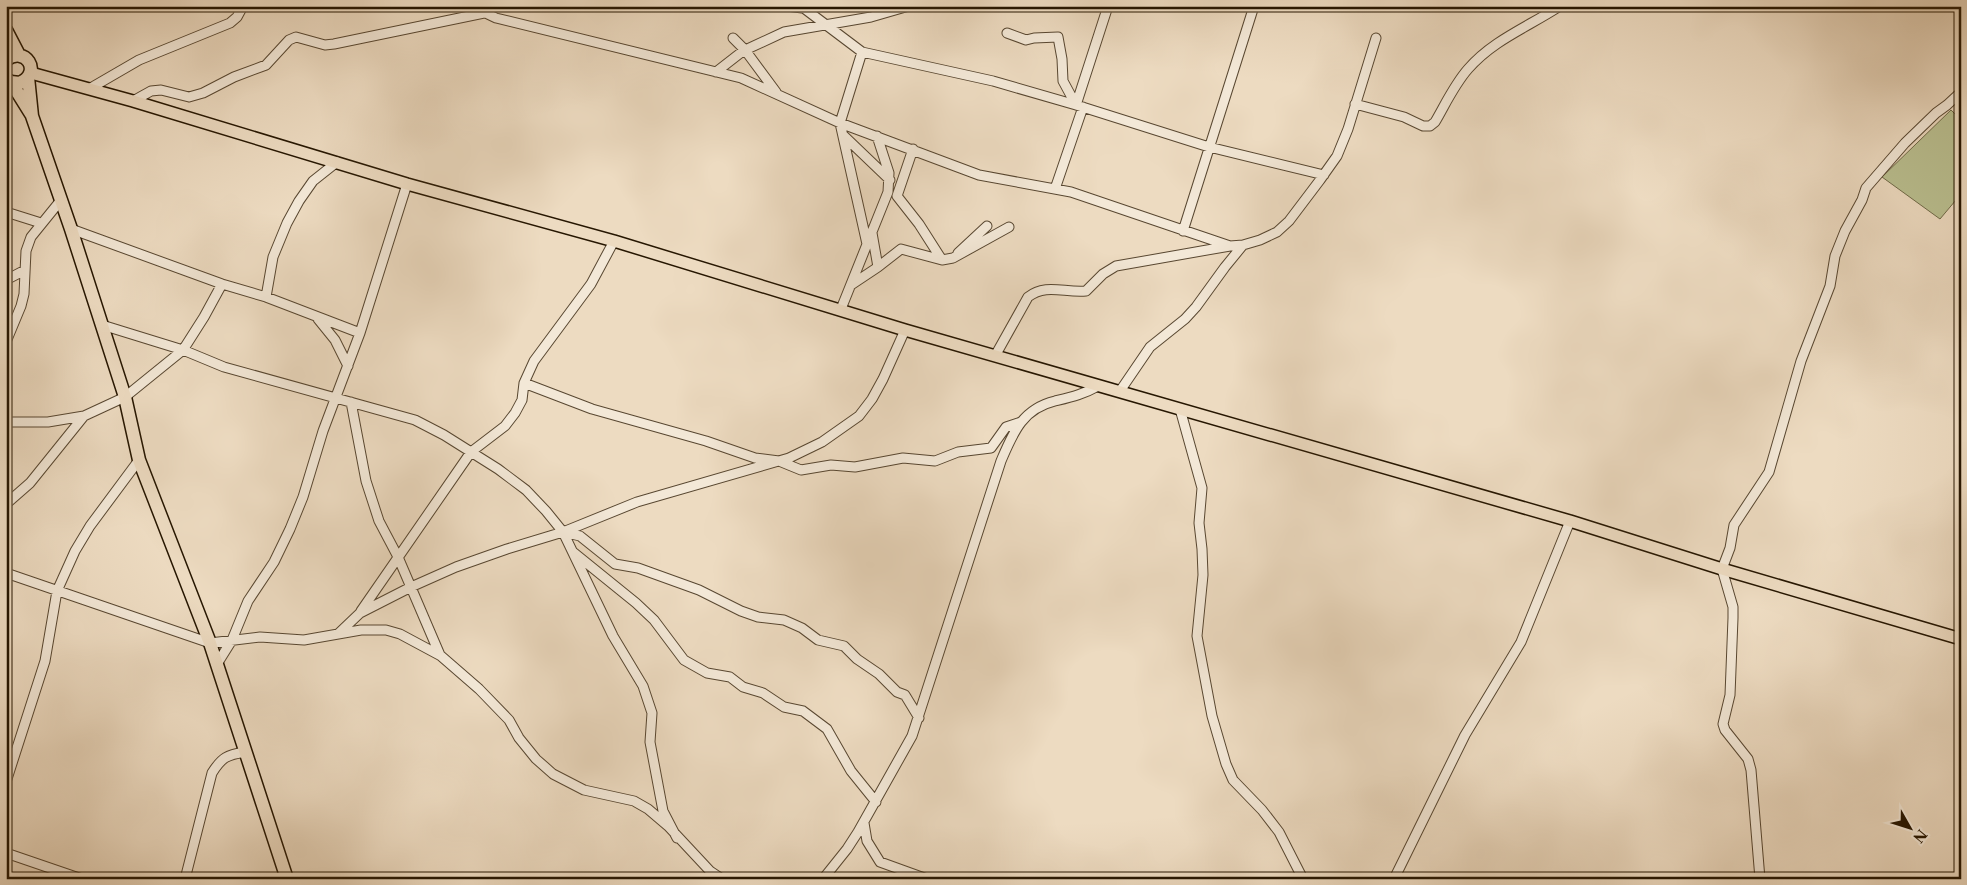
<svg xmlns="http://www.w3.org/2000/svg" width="1967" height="885" font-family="'Libre Caslon Text',serif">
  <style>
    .green { fill: #bac091; stroke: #706b49 }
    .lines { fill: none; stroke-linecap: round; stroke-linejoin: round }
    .minor-casing { stroke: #584731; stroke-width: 11 }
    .major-casing { stroke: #261601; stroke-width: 14 }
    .highway-casing { stroke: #261601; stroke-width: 15 }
    .minor { stroke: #f3e8d7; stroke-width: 9 }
    .major { stroke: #eddbc1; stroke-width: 11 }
    .highway { stroke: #eddbc1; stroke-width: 12 }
  </style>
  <rect width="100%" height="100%" fill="#eddbc1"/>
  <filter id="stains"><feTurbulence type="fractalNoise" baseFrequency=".004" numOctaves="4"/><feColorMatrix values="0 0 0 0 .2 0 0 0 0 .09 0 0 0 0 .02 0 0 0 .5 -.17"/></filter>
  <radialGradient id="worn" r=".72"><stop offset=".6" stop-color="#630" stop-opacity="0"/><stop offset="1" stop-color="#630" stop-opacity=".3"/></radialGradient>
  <!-- green -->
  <path class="green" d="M1951,110L1961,120V194L1940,219L1882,177Z"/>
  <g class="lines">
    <defs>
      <path id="minor" d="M471,6L496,18L741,78L840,123L979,175L1071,192L1230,246
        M787,6L802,8
        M801,6L862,52L840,123L867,244
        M1007,33L1026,40L1034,38L1058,37L1062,59L1063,81L1076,105
        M733,38L745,50L776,92
        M862,52L993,81L1076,105L1209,147L1324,175
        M716,72L743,51L784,32L871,17L909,6
        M89,89L139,60L230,23L237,17L243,6
        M133,101L151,91L161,90L189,97L203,93L234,77L266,65L289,40L296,37L325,45L334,44L484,13
        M1355,104L1404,117L1423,126H1430L1435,122C1445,105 1454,85 1468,69C1493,40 1528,27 1560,6
        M1076,105L1108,6
        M843,135L890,180
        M1055,189L1083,107
        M6,212L41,223
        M71,229L222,284L266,297L360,333
        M1183,231L1254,6
        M958,253L987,226
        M942,260L953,258L1009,227
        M878,267L901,249L942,260L919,224L897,196L913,149
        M6,280L25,270
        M851,285L878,267L872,233
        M266,297L273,257L287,223L299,201L313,181L337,162
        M841,309L888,192L889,173L877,136
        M318,319L335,340L348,366
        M102,325L183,350L224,367L415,420L444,435L498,469L526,490L546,511L563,532L613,636L643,686L652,713L650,742L663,811L677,838
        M6,342L21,306L24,294L26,251L31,237L61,200
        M995,356L1028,297C1046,283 1064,293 1086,291L1103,274L1116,266L1230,246L1243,245L1260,240L1277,232L1289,221L1320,180L1337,156L1348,129L1376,38
        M524,383L592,409L706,441L755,458L779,461L801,470L831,465L855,467L903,458L935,461L958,452L991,448L1006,427L1021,422
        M1120,391L1150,347L1185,319L1196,307L1225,267L1243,245
        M351,402L366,481L379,521L398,557L440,655
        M1180,409L1202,488L1199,523L1202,549L1203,575L1197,636L1212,716L1226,764L1233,780L1262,810L1279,832L1303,879
        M6,422H48L84,416
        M6,504L30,483L84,416L125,397L183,350L204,317L222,284
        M563,532L580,536L615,564L638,568L699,590L741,611L758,617L784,620L802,628L818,640L844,646L857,659L879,674L897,692L905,695L919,718
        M573,552L636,603L654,620L684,660L707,673L730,677L743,687L763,693L784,707L803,711L827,729L851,771L876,802
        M6,573L210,643L260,637L304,640L361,630H386L400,634L441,656L479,689L509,720L519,738L536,759L553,774L584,790L634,801L648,809L668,826L710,871L722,879
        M361,611L471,452L505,426L515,413L522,400L524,383L534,361L591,284L614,241
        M338,634L360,613L411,587L456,567L507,549L563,532L637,502L789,458L822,442L859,416L872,399L883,379L905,330
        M217,664L232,640L248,601L274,562L290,529L303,497L323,431L360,333L407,184
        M6,782L45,661L57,591L75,551L90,526L139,460
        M864,823L867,841L880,862L927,879
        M6,853L82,879
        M185,879L212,773C222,757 227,755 245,752
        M823,879L847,849L858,832L912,736L1001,461C1013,433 1022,409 1055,401C1071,397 1084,394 1098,386
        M1394,879L1465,735L1521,642L1570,521
        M1760,879L1751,770L1748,759L1725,730L1723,724L1730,695L1733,618V607L1722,569L1730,548L1734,525L1769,472L1801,361L1830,286L1835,256L1845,231L1862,200L1866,188L1905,143L1936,113L1947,105L1961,92"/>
      <path id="major" d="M31,73L133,101L407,184L614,241L905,330L1570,521L1722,569L1961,639"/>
      <path id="highway" d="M6,30L19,55
        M6,60C25,45 43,72 20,83L11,82L6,79
        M28,77L32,116L71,229L125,397L139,460L210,643L287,879
        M11,82L31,114"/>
    </defs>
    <!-- minor casing -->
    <use href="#minor" class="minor-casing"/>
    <!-- major casing -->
    <use href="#major" class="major-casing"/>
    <!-- highway casing -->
    <use href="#highway" class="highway-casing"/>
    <!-- minor -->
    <use href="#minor" class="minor"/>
    <!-- major -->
    <use href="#major" class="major"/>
    <!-- highway -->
    <use href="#highway" class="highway"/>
  </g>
  <!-- margin -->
  <rect width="1967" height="885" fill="none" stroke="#eddbc1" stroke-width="25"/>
  <rect x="8" y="8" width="1952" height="870" fill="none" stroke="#261601" stroke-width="2.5"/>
  <rect x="12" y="12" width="1942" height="860" fill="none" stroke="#261601"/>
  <!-- north arrow -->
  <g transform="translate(1910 828) rotate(129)" stroke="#f3e8d7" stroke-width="4" paint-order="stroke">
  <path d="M0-4L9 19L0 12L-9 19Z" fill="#261601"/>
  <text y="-8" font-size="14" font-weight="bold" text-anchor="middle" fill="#261601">N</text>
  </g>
  <rect width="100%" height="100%" filter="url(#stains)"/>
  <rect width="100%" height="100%" fill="url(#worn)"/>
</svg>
